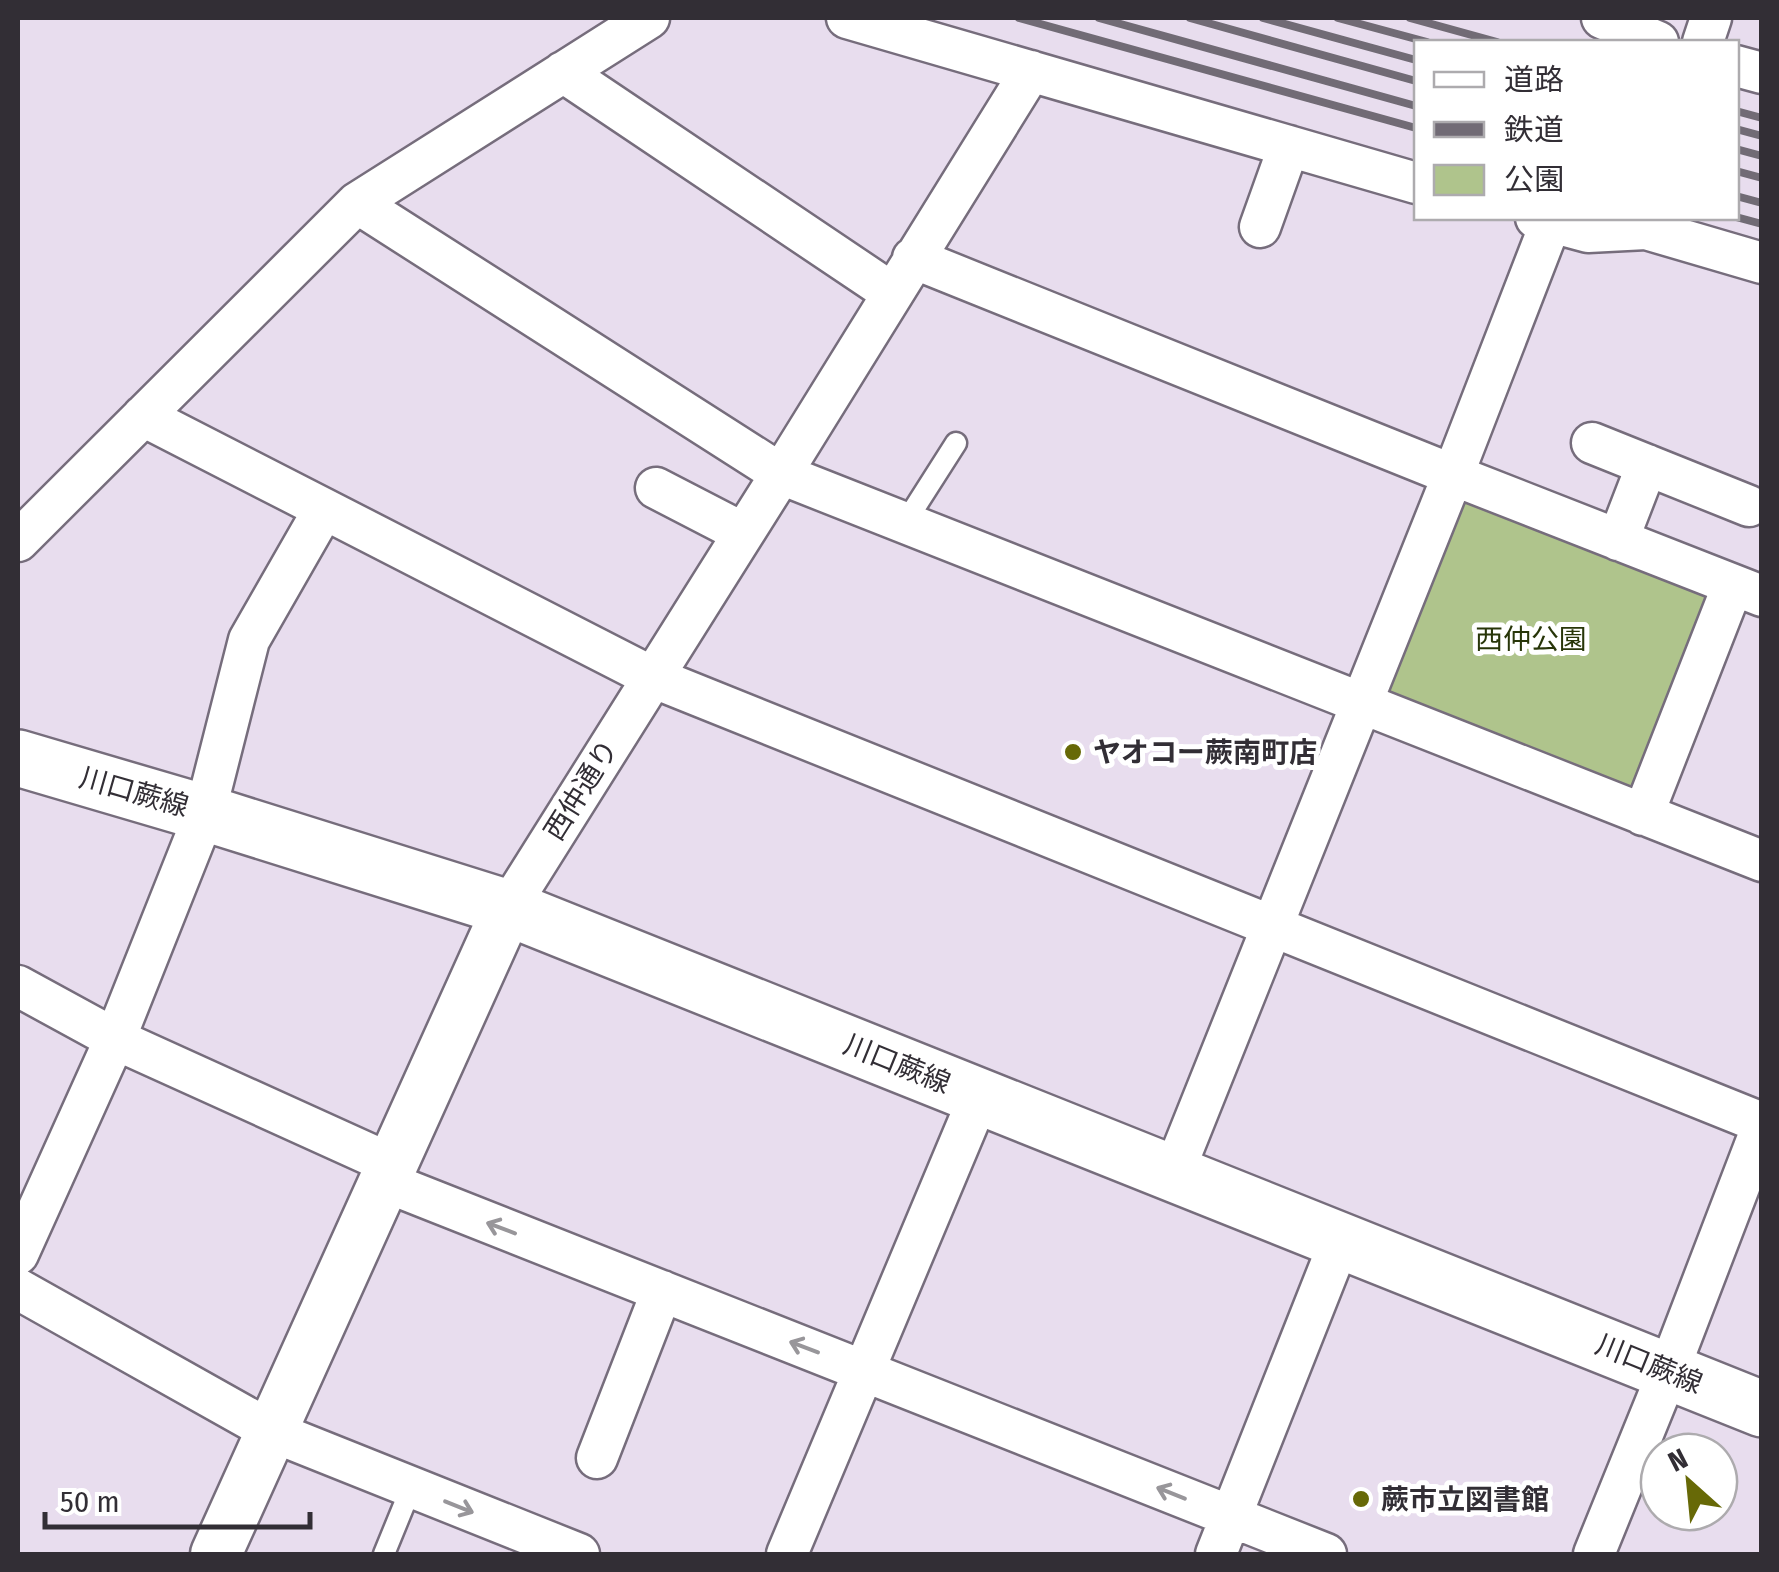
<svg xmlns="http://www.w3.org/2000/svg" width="1779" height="1572" font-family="'Fira Sans Condensed','Noto Sans JP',sans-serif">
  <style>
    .green { fill: #afc48c }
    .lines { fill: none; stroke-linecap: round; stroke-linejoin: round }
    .service-casing { stroke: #766d7c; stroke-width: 25 }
    .minor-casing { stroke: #766d7c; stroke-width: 45 }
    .tertiary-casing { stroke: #766d7c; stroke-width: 55 }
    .secondary-casing { stroke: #766d7c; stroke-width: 60 }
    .service { stroke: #fff; stroke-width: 20 }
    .minor { stroke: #fff; stroke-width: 40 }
    .tertiary { stroke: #fff; stroke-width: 50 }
    .secondary { stroke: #fff; stroke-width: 55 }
    .rail { stroke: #716b75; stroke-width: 8 }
    .oneway { stroke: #98969a }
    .poi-dot { fill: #676907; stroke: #fff; stroke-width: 4 }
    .labels { text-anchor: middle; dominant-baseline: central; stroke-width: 10; stroke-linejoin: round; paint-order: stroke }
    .park-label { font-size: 28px; fill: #283609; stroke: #fff }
    .poi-label { font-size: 28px; font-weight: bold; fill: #322e35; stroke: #fff; text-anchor: start }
    .street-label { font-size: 28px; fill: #322e35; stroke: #fff }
  </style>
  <rect width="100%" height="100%" fill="#e8ddee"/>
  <!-- green -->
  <path class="green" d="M1460,493L1719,592L1635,794L1376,698Z"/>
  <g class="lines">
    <defs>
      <path id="service" d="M905,523L956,443
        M384,1554L411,1488"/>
      <path id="minor" d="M847,18L1416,183
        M1602,18L1658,42
        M1703,42L1711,18
        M1736,66L1762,73
        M563,72L892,293
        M357,203L781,474L1762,861
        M1536,218L1588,232L1646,229L1762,263
        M1260,227L1289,146
        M913,258L1453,475L1762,596
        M143,416L652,677L1762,1123
        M1592,443L1749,506
        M656,488L743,533
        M1618,540L1647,465
        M18,541L357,203L649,18
        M1643,815L1733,585
        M508,908L781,474L1031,71
        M18,986L115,1039L393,1165
        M1173,1174L1453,475L1551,222
        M386,1182L1326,1554
        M18,1254L115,1039L205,813L249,640L324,509
        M18,1289L271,1431L579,1554
        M597,1458L662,1291
        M787,1554L979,1097
        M1216,1554L1340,1241
        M1594,1554L1668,1372L1762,1127"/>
      <path id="tertiary" d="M216,1554L508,908"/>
      <path id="secondary" d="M18,758L205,813L508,908L1762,1409"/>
    </defs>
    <!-- service casing -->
    <use href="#service" class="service-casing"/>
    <!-- minor casing -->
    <use href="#minor" class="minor-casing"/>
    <!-- tertiary casing -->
    <use href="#tertiary" class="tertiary-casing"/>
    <!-- secondary casing -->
    <use href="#secondary" class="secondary-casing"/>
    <!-- service -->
    <use href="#service" class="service"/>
    <!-- minor -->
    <use href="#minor" class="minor"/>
    <!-- tertiary -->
    <use href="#tertiary" class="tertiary"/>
    <!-- secondary -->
    <use href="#secondary" class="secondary"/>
    <!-- rail -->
    <path class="rail" d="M1019,18L1416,128
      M1099,18L1416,106
      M1190,18L1416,81
      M1263,18L1416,60
      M1338,18L1427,42
      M1410,18L1497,42
      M1736,111L1762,118
      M1736,129L1762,136
      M1736,149L1762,156
      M1736,171L1762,178
      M1736,196L1762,203
      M1736,217L1762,224"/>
  </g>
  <!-- one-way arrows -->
  <defs><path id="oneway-shaft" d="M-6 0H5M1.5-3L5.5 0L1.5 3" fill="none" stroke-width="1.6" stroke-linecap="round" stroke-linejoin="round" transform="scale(2.5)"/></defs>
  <g class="oneway">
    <use href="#oneway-shaft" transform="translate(501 1228) rotate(-159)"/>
    <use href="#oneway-shaft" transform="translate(804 1347) rotate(-159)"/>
    <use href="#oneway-shaft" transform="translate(1171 1493) rotate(-158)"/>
    <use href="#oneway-shaft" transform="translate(459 1507) rotate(22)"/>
  </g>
  <!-- markers -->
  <g class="poi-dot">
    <circle cx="1073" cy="752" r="10"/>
    <circle cx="1361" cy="1499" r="10"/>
  </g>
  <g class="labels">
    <!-- park labels -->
    <g class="park-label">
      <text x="1531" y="639">西仲公園</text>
    </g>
    <!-- poi labels -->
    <g class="poi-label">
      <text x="1093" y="752">ヤオコー蕨南町店</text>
      <text x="1381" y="1499">蕨市立図書館</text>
    </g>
    <!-- street labels -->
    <g class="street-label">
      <text transform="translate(581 790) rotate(-58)">西仲通り</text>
      <text transform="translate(134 792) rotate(16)">川口蕨線</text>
      <text transform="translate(897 1064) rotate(22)">川口蕨線</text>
      <text transform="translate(1649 1364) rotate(22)">川口蕨線</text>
    </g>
  </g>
  <!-- border -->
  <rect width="1779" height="1572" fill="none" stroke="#322e35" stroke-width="40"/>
  <!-- legend -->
  <rect x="1414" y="40" width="325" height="180" fill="#ffffff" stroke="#adabae" stroke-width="2.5"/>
  <rect x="1434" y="72" width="50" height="15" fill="#ffffff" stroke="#adabae" stroke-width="2.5"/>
  <text x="1504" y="90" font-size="30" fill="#322e35">道路</text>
  <rect x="1434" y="122" width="50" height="15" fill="#716b75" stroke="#adabae" stroke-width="2.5"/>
  <text x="1504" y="140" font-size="30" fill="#322e35">鉄道</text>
  <rect x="1434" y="165" width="50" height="30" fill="#afc48c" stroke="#adabae" stroke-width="2.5"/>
  <text x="1504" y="190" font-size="30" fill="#322e35">公園</text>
  <!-- north arrow -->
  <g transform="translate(1689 1482) rotate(333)"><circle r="48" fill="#ffffff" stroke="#adabae" stroke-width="2.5"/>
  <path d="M0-8L18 38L0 25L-18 38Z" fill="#676907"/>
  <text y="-15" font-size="28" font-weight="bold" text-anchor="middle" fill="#322e35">N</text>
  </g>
  <!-- scale -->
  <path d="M45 1512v15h265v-15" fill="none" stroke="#322e35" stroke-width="5"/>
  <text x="60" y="1512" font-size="30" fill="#322e35" stroke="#ffffff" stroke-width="8" paint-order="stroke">50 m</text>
</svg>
